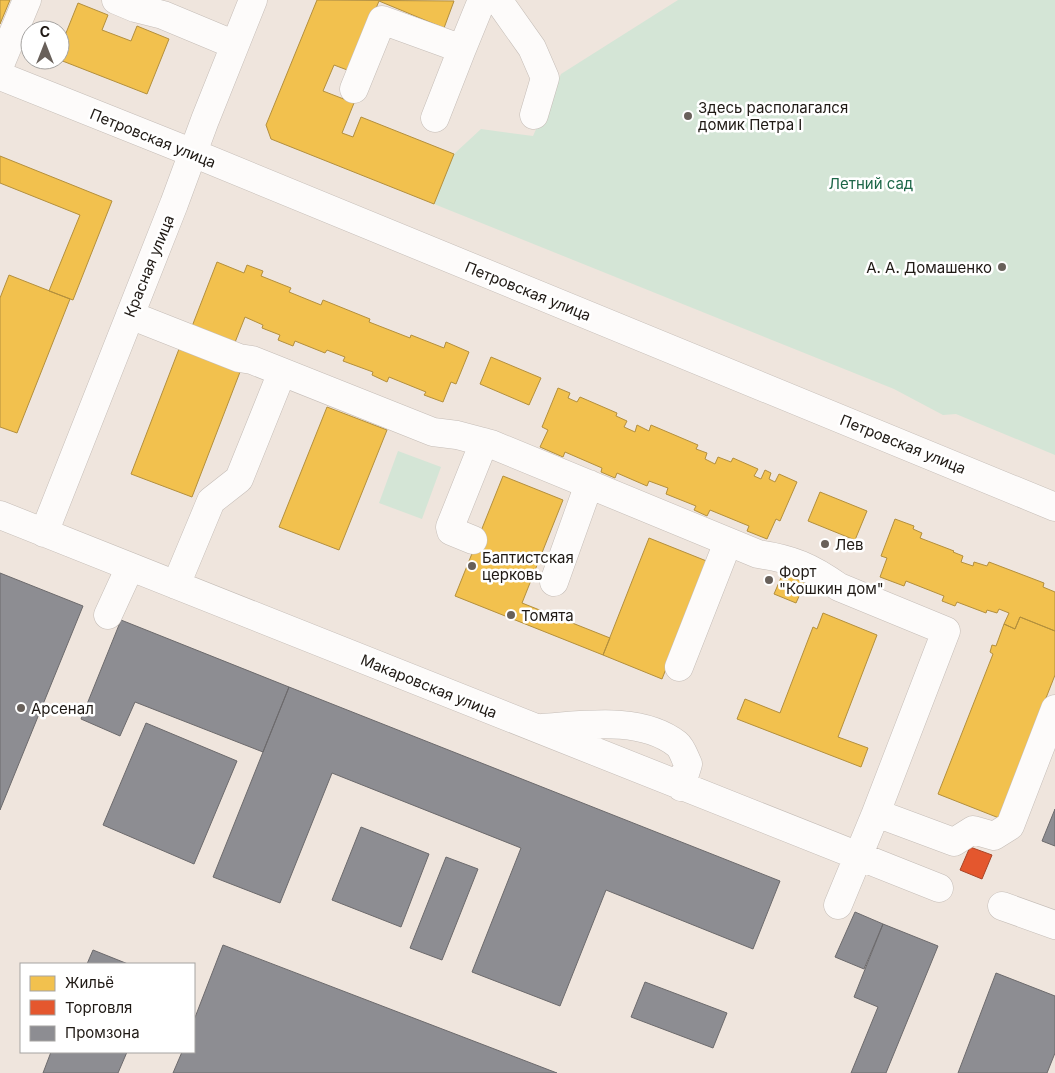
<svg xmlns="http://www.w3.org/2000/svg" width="1055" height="1073" font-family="Inter,sans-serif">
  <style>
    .green { fill: #d4e5d6 }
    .homes { fill: #f2c14e; stroke: #b38f3d }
    .shops { fill: #e4572e; stroke: #a94426 }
    .industry { fill: #8d8d92; stroke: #6c6a6c }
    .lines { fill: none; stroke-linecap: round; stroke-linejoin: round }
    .minor-casing { stroke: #c5bdb7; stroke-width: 29 }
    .minor { stroke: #fdfbfa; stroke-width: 28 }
    .poi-dot { fill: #68605a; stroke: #fff; stroke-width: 2 }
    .labels { text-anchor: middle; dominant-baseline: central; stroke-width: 5; stroke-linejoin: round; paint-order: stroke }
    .poi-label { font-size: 15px; fill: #1f1914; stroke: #fff; text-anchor: start }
    .street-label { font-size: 15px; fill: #1f1914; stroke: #fff }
    .park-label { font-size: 15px; fill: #1d6748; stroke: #fff }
  </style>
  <rect width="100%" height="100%" fill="#efe5dd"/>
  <!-- green -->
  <path class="green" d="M678,0H1055V455L956,414L943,415L894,389L434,204L454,154L481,129L533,136L561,74Z
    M398,451L441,467L422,519L379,503Z"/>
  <!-- homes -->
  <path class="homes" d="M0,0H10L0,24Z
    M317,0L454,1L444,28L379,1L350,71L334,65L323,91L354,103L342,133L353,137L361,117L454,154L434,204L271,139L266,125Z
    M78,3L108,15L102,30L131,41L137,26L169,39L147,94L60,60V48Z
    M0,156L112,201L73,300L49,291L80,215L0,183Z
    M217,262L244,273L247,265L263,271L261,276L291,288L289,292L321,305L323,300L370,319L369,322L410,338L411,335L444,348L446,342L469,352L456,384L451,382L443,402L424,395L426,392L389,377L387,382L372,375L373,372L343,361L345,357L327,350L325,353L295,341L293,346L278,340L280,335L262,328L263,325L245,317L232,350L191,329Z
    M9,275L70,299L17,433L0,427V298Z
    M179,349L240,372L192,497L131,474Z
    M491,357L541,378L529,405L480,384Z
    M558,388L570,393L568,398L577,402L580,397L617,413L616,416L627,421L624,427L635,432L637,425L649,431L651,425L698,445L696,449L707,453L705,459L715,464L718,457L731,462L733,458L758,469L754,476L761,479L765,470L771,473L769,479L775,482L779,474L797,482L780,521L776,519L767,539L747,531L749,526L710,510L707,516L694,510L696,506L666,494L668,488L649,481L647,486L617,473L615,478L601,472L602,468L565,452L563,457L540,447L548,430L542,427Z
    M327,407L387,430L339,550L279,527Z
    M503,476L563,500L522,603L610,638L603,655L455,596Z
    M820,492L867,511L855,540L808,521Z
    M895,519L914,526L913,529L922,533L920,538L954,551L953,552L963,556L961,562L973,566L974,562L987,566L989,562L1044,583L1043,587L1055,592V631L1020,617L1015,629L1004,624L1009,613L999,609L997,613L987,610L986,613L957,602L955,606L942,601L944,596L906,581L904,586L880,577L887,558L881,556Z
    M649,538L709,562L662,679L603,655Z
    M783,573L805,583L796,603L774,594Z
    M823,613L877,635L838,737L868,748L861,767L737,719L745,699L780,713L813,627L817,629Z
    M1020,617L1055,631V675L999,818L938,794L993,654L990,652L992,645L996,646L1004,624L1015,629Z"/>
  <!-- shops -->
  <path class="shops" d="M970,847L992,855L982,879L960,870Z"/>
  <!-- industry -->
  <path class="industry" d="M0,573L83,606L0,810Z
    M121,620L289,687L263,752L135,702L120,736L81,719Z
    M289,687L780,881L753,949L606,890L560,1006L472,972L521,848L332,773L280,903L213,877Z
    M146,723L237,761L194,864L103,825Z
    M1055,809V846L1042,841Z
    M361,827L429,854L401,927L332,900Z
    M446,857L478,869L442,960L410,948Z
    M855,912L883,924L864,969L835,957Z
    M883,924L938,946L886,1073H851L878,1007L854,997Z
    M223,945L557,1073H173L182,1052H194V1020Z
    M93,950L128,964H87Z
    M996,973L1055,996V1053L1047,1073H958Z
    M645,982L727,1013L713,1048L631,1017Z
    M51,1052H127L118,1073H43Z"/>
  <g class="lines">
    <defs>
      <path id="minor" d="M116,0L135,8L163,15L235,45
        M498,0L532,48L545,78L534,115
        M0,65L27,0
        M0,76L193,153L1055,507
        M354,89L382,20L462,49L482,0
        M435,118L462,49
        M130,315L239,358L252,360L433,432L457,435L491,444L758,554C792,559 811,567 839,587L946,631L876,813
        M0,515L939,888
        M44,533L174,204L205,120L253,0
        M473,540L451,531L450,527L484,442
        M554,582L589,484
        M176,585L211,501L239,479L282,372
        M108,615L130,567
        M679,667L728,542
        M542,728C585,725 641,716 677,744C682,748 685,758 688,764L681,787
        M838,905L876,813L954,842L973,830L994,836L1010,826L1055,709
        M1002,906L1055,925"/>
    </defs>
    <!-- minor casing -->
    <use href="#minor" class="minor-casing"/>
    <!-- minor -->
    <use href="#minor" class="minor"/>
  </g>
  <!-- markers -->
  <g class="poi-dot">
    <circle cx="688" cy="116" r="5"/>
    <circle cx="1002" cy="267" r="5"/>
    <circle cx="825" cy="544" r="5"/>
    <circle cx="472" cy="566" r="5"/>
    <circle cx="769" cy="580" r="5"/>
    <circle cx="511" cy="615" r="5"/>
    <circle cx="21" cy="708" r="5"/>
  </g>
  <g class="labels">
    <!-- poi labels -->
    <g class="poi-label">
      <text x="698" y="107">Здесь располагался<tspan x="698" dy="17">домик Петра I</tspan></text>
      <text x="992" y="267" text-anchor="end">А. А. Домашенко</text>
      <text x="835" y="544">Лев</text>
      <text x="482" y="557">Баптистская<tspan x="482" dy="17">церковь</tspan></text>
      <text x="779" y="571">Форт<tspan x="779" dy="17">"Кошкин дом"</tspan></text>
      <text x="521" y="615">Томята</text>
      <text x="31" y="708">Арсенал</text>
    </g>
    <!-- street labels -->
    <g class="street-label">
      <text transform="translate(153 138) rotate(22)">Петровская улица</text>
      <text transform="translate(149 266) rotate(-68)">Красная улица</text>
      <text transform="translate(528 291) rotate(22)">Петровская улица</text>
      <text transform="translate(903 444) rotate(22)">Петровская улица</text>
      <text transform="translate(429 686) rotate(22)">Макаровская улица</text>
    </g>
    <!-- park labels -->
    <g class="park-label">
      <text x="871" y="183">Летний сад</text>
    </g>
  </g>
  <!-- legend -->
  <rect x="20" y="963" width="175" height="90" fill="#ffffff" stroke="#a5a3a1"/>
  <rect x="30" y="976" width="25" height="15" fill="#f2c14e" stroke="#a5a3a1"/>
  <text x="65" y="988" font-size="15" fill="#1f1914">Жильё</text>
  <rect x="30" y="1000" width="25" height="15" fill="#e4572e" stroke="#a5a3a1"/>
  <text x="65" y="1013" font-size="15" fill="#1f1914">Торговля</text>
  <rect x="30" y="1026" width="25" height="15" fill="#8d8d92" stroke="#a5a3a1"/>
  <text x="65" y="1038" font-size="15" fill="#1f1914">Промзона</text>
  <!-- north arrow -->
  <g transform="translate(45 45)"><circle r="24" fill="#ffffff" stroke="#a5a3a1"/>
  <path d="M0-4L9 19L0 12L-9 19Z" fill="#68605a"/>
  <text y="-8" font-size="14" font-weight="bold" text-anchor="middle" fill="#1f1914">С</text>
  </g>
</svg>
